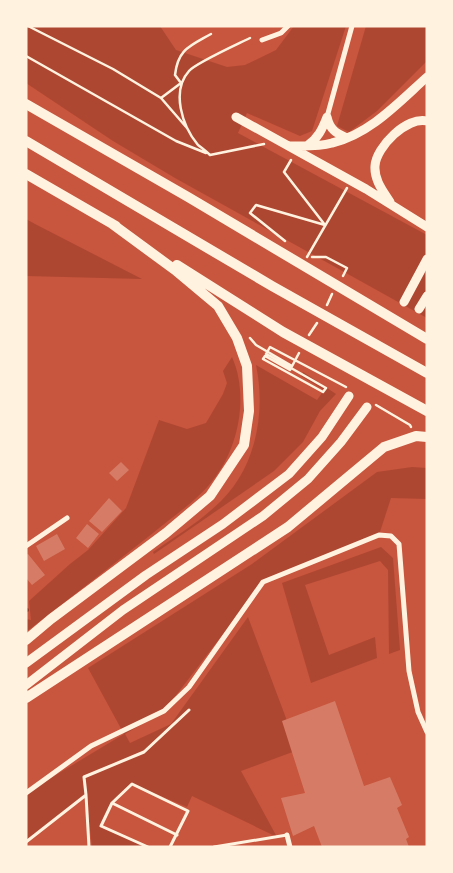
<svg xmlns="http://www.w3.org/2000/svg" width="453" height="873" font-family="Overpass,sans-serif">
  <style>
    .green { fill: #ae4732 }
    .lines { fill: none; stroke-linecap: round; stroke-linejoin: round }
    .stream { stroke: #8f3625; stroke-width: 4 }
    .building { fill: #d67c66 }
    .path { stroke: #fff3e0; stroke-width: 2.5 }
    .service { stroke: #fff3e0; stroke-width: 3 }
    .minor { stroke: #fff3e0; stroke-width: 5 }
    .secondary { stroke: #fff3e0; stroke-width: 9 }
    .trunk { stroke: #fff3e0; stroke-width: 10 }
  </style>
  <rect width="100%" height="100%" fill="#c8553d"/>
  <!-- green -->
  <path class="green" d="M26,26H160L176,50L227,67L245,65L276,50L294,26H346L312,131L300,136L247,113L238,133L427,235V318L175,178L113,141L26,83Z
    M366,26H427V61L377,111L349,132L337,126Z
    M26,219L35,224L142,279L26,276Z
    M232,357C249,395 239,448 213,480C198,500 172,517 153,533C111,566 69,599 26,632V619L31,620L29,601L70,564L88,550L126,508L159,420L187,429L206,423L223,394L227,383L223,371Z
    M256,365L317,400L324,390L301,376L303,372L336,394L320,411L303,442L274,471L154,554L153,552C176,536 201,521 221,501C256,467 266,412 256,365Z
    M412,467L427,468V499L391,498L379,535L263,582L164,711L125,734L130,743L171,724L248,617L298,750L241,771L277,837L192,796L187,807L132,784L112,803L102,826L149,847H92L86,796L26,842V793L124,734L88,668L252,564L377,472Z
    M381,547L393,558L400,650L389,654L388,570L380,561L305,585L329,655L375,637L377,658L311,683L282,583Z"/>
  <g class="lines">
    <!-- stream -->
    <path class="stream" d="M26,610H27"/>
  </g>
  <!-- building -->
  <path class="building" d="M121,462L129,470L117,481L109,473Z
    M109,498L122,511L102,532L89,521Z
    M87,524L99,534L88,548L76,538Z
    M57,534L65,549L44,561L36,546Z
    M28,554L45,575L32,585L26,578V555Z
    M335,701L364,786L390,777L402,805L397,808L409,837L406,839L409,847H322L314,826L293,836L281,798L305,793L282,721Z"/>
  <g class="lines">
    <!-- path -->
    <path class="path" d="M28,26L113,69L161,98L187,128
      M250,38C238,44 196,63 189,71C171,91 182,126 198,145C202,148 206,151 210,155L264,144
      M26,56L176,141L206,153
      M161,98L181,83L175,75C178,49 190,46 211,34
      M285,241L250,213L256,205L325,225L284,172L291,160
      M307,257L347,188
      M312,257H326L347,268L343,276
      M327,305L332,294
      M309,335L317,323
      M250,338L256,345L292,366
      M299,353L290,370L265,356L263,359L323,392L326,388L270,356L266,354L270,347L346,387
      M376,405L410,425L411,427"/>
    <!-- service -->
    <path class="service" d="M86,795L84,777L144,752L189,710
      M112,803L177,835
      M26,842L86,795L89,847
      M148,847L101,826L112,803L132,784L188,811L170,847
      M214,847L287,835"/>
    <!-- minor -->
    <path class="minor" d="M262,40L281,33L288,26
      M327,117L352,26
      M26,546L67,518
      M26,793L91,746L164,711L189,687L263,582L379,535L391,536L399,544L409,671L418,712L427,732
      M287,835L290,847"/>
    <!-- secondary -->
    <path class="secondary" d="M236,117L366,189L427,227
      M290,146C304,146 318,147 332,143C370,134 399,102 427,77
      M307,146C318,138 322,130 327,117C330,130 336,133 347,138
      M390,202C383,191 374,180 375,166C376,147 407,116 427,121
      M404,302L427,259
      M419,309L427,296
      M26,663L146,575L223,524L289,474L322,437L349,396
      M26,685L123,610L263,516L308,479L341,442L367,407"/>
    <!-- trunk -->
    <path class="trunk" d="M26,104L188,197L427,339
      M26,141L272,286L427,373
      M26,174L116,226
      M177,265L283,332L427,411
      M26,640L51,619L166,533L210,496L244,445L249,411L247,366L237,338L218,306L175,270L111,223
      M26,698L288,527L384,447L416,436L427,437"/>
  </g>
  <!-- border -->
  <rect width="453" height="873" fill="none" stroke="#fff3e0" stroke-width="55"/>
</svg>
